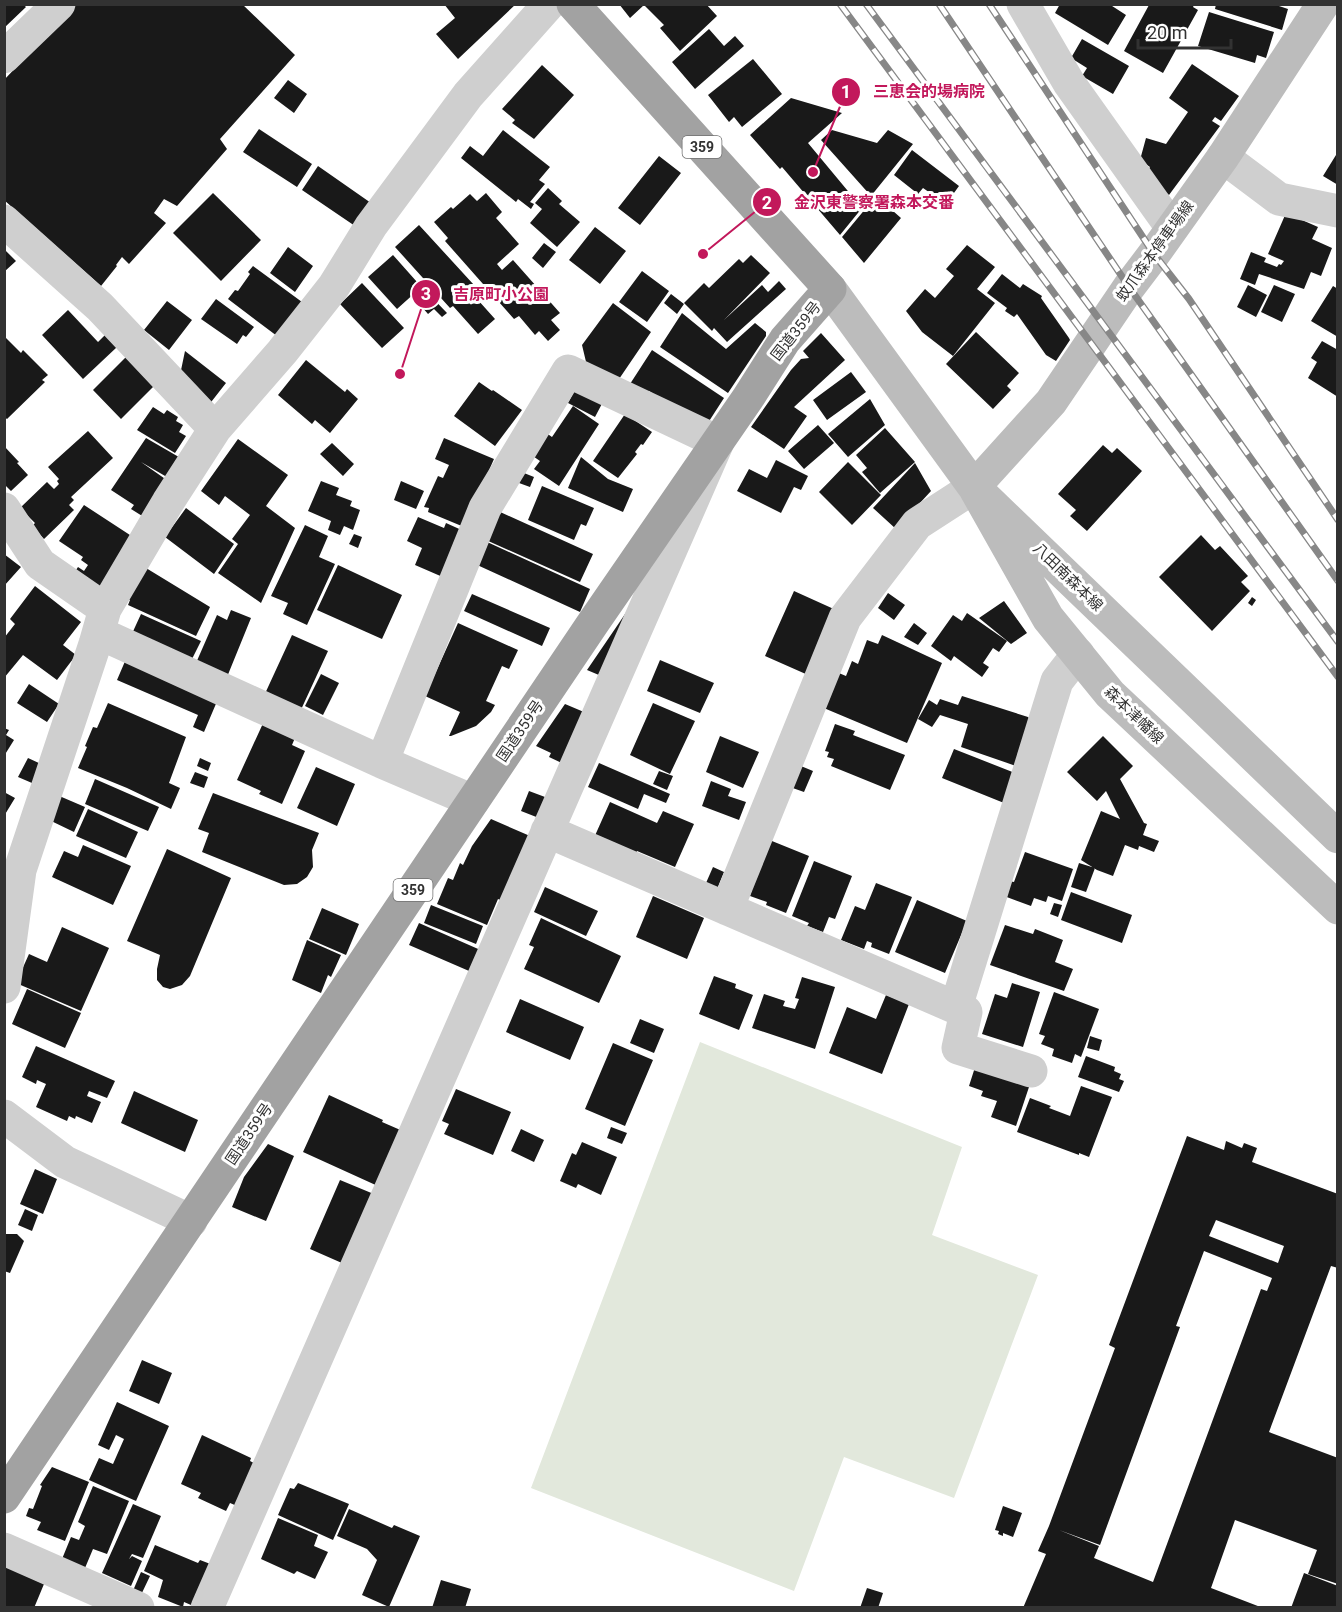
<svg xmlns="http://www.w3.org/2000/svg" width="1342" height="1612" font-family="Roboto,'Noto Sans JP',sans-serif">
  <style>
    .green { fill: #e2e8dc }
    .building { fill: #191919; fill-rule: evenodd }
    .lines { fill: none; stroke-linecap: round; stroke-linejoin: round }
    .minor { stroke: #cfcfcf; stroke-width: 33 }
    .secondary { stroke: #bcbcbc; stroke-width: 33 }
    .trunk { stroke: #a2a2a2; stroke-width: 33 }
    .rail-casing { stroke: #878787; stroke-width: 7 }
    .rail { stroke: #fff; stroke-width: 4.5; stroke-dasharray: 14; stroke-linecap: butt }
    .labels { text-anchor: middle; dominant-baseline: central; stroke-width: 6; stroke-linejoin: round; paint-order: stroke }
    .shield { fill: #fff; stroke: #707070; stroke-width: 1.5 }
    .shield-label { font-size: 14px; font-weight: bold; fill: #323232 }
    .street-label { font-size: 15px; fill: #323232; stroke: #fff }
    .leader { fill: none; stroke: #c2185b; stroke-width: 2 }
    .callout-dot { fill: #c2185b; stroke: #fff; stroke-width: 2 }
    .mark-label { font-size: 18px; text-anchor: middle; font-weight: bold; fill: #fff }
    .callout-label { font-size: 16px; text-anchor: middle; font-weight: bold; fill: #c2185b; stroke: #fff; stroke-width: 6; stroke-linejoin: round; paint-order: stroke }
  </style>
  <rect width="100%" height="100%" fill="#fff"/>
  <!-- green -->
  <path class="green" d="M700,1042L962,1147L932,1235L1038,1275L954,1498L844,1457L794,1591L531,1488Z"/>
  <!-- building -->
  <path class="building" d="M4,4H23L26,7L4,28Z
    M76,4H242L295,55L220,139L227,149L177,206L164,199L154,213L166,223L129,264L122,257L116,265L117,266L101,286L4,200V80Z
    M444,4H516L458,59L436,34L455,18Z
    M619,4H706L717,16L680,51L660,28L664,25L644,5L630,18Z
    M1060,4H1109L1126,15L1108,45L1055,13Z
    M1216,4H1273L1288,9L1282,30L1215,9Z
    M1149,5H1194L1193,7L1198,10L1163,73L1124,51Z
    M1209,12L1274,32L1266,58L1257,55L1255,63L1198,46Z
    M709,29L724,46L735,36L744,46L695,89L672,62Z
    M1082,39L1129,66L1113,94L1082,76L1087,68L1071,58Z
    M753,59L782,94L742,127L734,117L729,122L708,95Z
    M1192,64L1239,96L1221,121L1215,117L1212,121L1220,126L1169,195L1152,183L1146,173L1150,167L1140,160L1146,138L1166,144L1188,112L1169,98Z
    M542,65L574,95L534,139L512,123L515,120L502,109Z
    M288,80L307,94L294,113L274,98Z
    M791,98L842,113L808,143L862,208L840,235L782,167L780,169L750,135Z
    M259,129L312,164L297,187L243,152Z
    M503,130L550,167L539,180L545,184L530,202L534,204L531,209L518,199L516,202L461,158L470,146L483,156Z
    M832,130L877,143L888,130L913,144L871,196L821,140Z
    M912,150L959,186L946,204L923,188L918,194L894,175Z
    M1336,155L1338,156V185L1323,176Z
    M659,156L681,173L640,225L618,208Z
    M318,166L371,203L355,226L302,190Z
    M548,188L562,201L559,204L580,222L557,247L530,223L542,209L535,203Z
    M213,193L261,240L221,281L173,233Z
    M486,193L502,212L496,218L519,244L497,264L502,270L513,260L560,313L551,320L560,330L548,341L539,331L535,335L519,316L514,319L445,241L448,238L434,222L451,207L453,209L470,194L477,201Z
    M876,196L901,218L864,263L842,237Z
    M1286,213L1318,227L1312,239L1332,248L1321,276L1311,272L1304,289L1259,274L1255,285L1240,279L1251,252L1266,258L1264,262L1277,267L1279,264L1281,265L1284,261L1268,254Z
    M419,225L474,285L469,290L495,319L478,334L453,306L450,308L395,247Z
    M595,227L626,251L600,284L569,260Z
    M544,243L556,252L543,268L532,258Z
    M967,245L995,267L977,289L995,303L953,356L922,332L906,311L925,289L935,298L954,276L946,269Z
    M288,247L313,266L295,292L270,273Z
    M4,249L16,261L4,272Z
    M393,255L417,282L412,286L417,291L397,309L368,277Z
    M751,255L770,273L724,320L762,285L768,292L779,281L786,289L727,342L714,328L712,331L684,303L704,283L709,288L739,259L743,263Z
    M253,266L302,302L277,336L228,299L235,290L238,291L250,274L248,272Z
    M642,271L669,291L647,322L619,302Z
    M1002,274L1020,288L1023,284L1042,296L1041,298L1069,338L1070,340L1056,361L1046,355L1017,314L1014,317L1005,311L1007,308L987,293Z
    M362,283L404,328L382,348L340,304Z
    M1248,285L1267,295L1256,317L1237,307Z
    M1274,285L1295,294L1282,322L1261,312Z
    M421,286L447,313L442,317L434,309L428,314L415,299L421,294L417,289Z
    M1333,286L1338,289V337L1311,321Z
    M671,294L684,304L677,314L664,303Z
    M216,299L254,327L246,337L243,335L237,344L201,319Z
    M167,301L192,320L169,350L144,330Z
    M613,303L651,332L617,382L587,366L582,345Z
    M68,310L98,342L105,335L117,347L83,379L42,335Z
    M682,313L726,349L755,323L766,332V336L728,393L660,347Z
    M976,332L1019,373L1007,386L1011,390L993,409L946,364Z
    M821,333L845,360L794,407L807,416L784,449L751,427L791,370L801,359L809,358L803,351Z
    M4,336L21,353L23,350L48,375L42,380L45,382L7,419L4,417Z
    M1322,341L1338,350V397L1308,378L1317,362L1311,358Z
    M652,350L724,398L704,429L649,391L646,395L630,384Z
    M185,351L226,383L208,406L180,375Z
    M127,356L155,385L121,419L93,390Z
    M306,360L345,392L347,389L358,399L330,433L315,420L312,424L278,395Z
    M851,372L866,392L827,420L813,400Z
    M479,382L492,391L493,390L522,410L495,446L454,416Z
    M578,384L605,398L595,417L568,403Z
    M870,399L885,425L848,457L828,434Z
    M573,406L599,424L559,486L534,469L540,461L527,452L542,430L552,437Z
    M153,407L164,414L167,410L178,417L176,421L183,425L179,432L186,436L175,453L137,430Z
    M625,414L652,432L643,445L641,444L635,452L637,454L618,478L593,461Z
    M818,425L834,443L804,469L788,451Z
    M885,428L915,462L880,493L862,472L867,468L856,455Z
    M88,431L113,458L71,497L74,500L69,505L74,510L44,539L32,526L35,523L20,508L47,482L54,489L59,484L57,481L59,479L48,467Z
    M146,438L184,460L172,480L141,462L171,483L147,519L131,509L134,505L111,490Z
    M444,438L494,459L464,527L428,512L429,508L424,507L438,476L443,478L449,465L435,459Z
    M238,439L288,475L266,506L295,528L261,603L218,573L238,544L232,539L250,515L225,496L219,505L201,491Z
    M332,443L354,464L343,476L320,454Z
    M1103,445L1112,453L1117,448L1142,471L1087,531L1070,516L1076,510L1058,494Z
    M4,446L19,462L17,463L28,475L11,491L4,484Z
    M581,457L608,479L633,489L623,512L568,488Z
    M776,460L808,476L801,490L794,487L781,513L737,491L749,469L767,478Z
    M848,462L881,495L852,525L819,492Z
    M915,463L931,491L896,529L873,508Z
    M524,473L534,477L530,487L519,483Z
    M321,481L339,488L336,495L352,501L350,506L360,510L353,530L344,526L340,535L328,530L331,521L308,511Z
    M401,481L424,491L416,509L394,500Z
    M542,486L594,508L586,526L581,524L574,540L528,520Z
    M84,505L133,537L99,593L72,576L78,567L84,571L88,565L81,560L83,557L59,541Z
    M186,508L234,544L214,574L165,537Z
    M498,511L593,554L580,582L486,540Z
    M418,517L444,528L446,523L466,532L445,578L415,565L422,548L407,541Z
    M305,525L328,536L319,557L335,564L307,625L283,614L288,603L271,596Z
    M354,534L362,537L358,548L349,544Z
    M1201,535L1215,550L1220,546L1248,576L1241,582L1250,591L1212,631L1159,577Z
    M485,541L590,589L580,612L475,564Z
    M4,554L21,567L4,586Z
    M338,565L402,595L382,639L317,610Z
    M146,568L210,607L196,636L128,605L130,600L127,599Z
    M35,586L81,622L63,645L76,655L57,680L23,655L4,678V638L15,624L10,619Z
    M794,591L836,610L808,675L765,656Z
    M639,593L606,678L587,670L619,623Z
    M888,593L905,605L894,620L878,608Z
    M472,594L550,628L542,646L464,611Z
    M1252,597L1256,600L1252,606L1248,603Z
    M1004,601L1027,633L1011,644L979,618Z
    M231,610L251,618L227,677L196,663L217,615L227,620Z
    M967,613L1007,641L999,652L993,648L983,663L989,667L982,677L954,656L951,661L931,646L953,615L962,621Z
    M141,614L201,641L189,665L130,638Z
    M458,623L518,650L509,669L502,666L486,701L495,705L491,712L476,726L451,736H449L460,712L425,696Z
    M914,623L927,633L918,645L904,637Z
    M292,635L328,651L299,714L263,698Z
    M882,635L942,663L907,743L819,706L834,671L846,676L852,661L858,664L867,640L878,644Z
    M126,659L218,699L204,732L193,727L198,715L117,680Z
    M660,660L714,683L700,713L647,691Z
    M321,674L339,683L323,715L305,706Z
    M29,684L59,704L47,722L17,703Z
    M962,696L1028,717L1034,723L1019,767L961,747L968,724L940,715L932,727L918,719L929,700L937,705L940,699L958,705Z
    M108,703L186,737L169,783L180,788L171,809L127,788L78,768L87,747L85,746L93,727L97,728Z
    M653,703L695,721L670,774L630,755Z
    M565,704L591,715L566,765L549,757L551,753L536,746Z
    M265,719L297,733L292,745L305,751L282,804L259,794L261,791L237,780Z
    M835,724L855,731L853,735L905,755L890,790L831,766L834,759L827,757L829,752L825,751Z
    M4,728L9,730L6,735L14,740L4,756Z
    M720,736L759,752L743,788L706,772Z
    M1103,736L1133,766L1120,779L1144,823L1147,824L1143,835L1159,841L1154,852L1139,846L1138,850L1125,845L1113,876L1097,870L1081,860L1101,811L1120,819L1106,791L1097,801L1067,772Z
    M954,749L1015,773L1004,803L942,778Z
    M28,758L41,764L32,783L18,777Z
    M200,758L211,763L208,771L197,766Z
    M599,763L670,794L666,803L644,794L638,809L588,787Z
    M796,764L813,771L804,792L787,786Z
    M316,767L355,784L337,826L297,808Z
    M659,771L673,776L667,790L653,784Z
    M195,772L208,777L204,788L190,783Z
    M95,779L159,807L148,831L85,804Z
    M711,781L731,789L728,796L746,802L739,820L702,806Z
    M529,791L553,800L544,820L521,811Z
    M4,792L15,798L4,816Z
    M213,793L319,833L312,850L313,867L307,877L297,884L284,885L202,852L209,833L198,829Z
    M57,795L85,807L74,832L47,819Z
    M610,802L657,823L663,811L694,824L675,867L637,851L634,858L593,840Z
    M88,809L138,832L126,858L76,836Z
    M491,819L537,839L505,902L498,899L487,925L437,904L448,878L453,880L460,863L463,865L472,846Z
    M767,839L809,856L786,913L766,905L767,902L750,896Z
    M83,845L131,866L113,905L52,877L64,851L78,857Z
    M167,849L231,878L190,976L182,985L170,989L163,987L157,980V969L160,955L127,941Z
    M1025,852L1073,869L1062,901L1048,896L1046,902L1034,898L1031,906L1004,896L1009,881L1014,882Z
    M814,861L852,876L835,919L829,917L823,932L807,926L809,923L792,916Z
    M1079,863L1095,868L1086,892L1071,887Z
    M713,867L724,872L715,894L706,883Z
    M876,883L912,897L889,954L871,947L872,943L867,941L864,949L841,940L855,906L865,910Z
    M545,887L598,911L586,936L534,912Z
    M1071,892L1132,915L1122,943L1061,920Z
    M653,896L704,918L687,959L636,937Z
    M917,900L967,921L945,973L895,952Z
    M1054,903L1062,905L1058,917L1050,914Z
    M431,905L483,926L476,944L424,923Z
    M322,908L359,924L346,955L309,939Z
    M541,918L621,956L599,1003L524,969L534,947L529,945Z
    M419,923L485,952L476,974L409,945Z
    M1005,925L1033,934L1035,929L1063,940L1055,962L1073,969L1064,991L990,965Z
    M62,927L109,948L81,1011L16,983L29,954L47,962Z
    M307,940L341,955L331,977L328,975L321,993L292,980Z
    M714,976L736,984L735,988L753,995L739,1030L699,1014Z
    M802,977L835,987L815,1049L752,1028L764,994L785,1001L783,1006L795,1009L799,999L795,998Z
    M1012,983L1040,992L1023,1047L982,1034L995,994L1007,998Z
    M27,989L81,1013L65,1048L12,1024Z
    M1054,992L1099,1009L1081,1057L1075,1054L1072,1063L1052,1056L1054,1049L1041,1044L1045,1036L1039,1034Z
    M886,995L909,1004L882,1074L829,1053L847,1007L876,1019Z
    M520,999L584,1027L570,1060L506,1032Z
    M640,1019L664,1029L654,1053L630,1043Z
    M1090,1036L1102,1040L1099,1051L1087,1048Z
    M613,1043L653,1060L625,1126L585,1109Z
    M36,1046L115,1081L107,1098L89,1091L87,1096L101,1102L92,1123L76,1116L75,1119L69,1116L67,1121L36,1107L46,1084L37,1080L36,1084L22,1077Z
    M1086,1056L1115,1067L1114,1071L1121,1074L1119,1079L1124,1081L1119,1092L1078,1077Z
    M977,1061L1030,1084L1016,1126L991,1117L997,1101L981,1096L983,1091L969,1086Z
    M1081,1086L1112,1097L1089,1157L1079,1153V1155L1017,1132L1030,1098L1051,1106L1049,1108L1070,1116Z
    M456,1089L511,1112L493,1155L444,1134L449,1124L442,1121Z
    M134,1091L198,1120L185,1152L121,1123Z
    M329,1095L383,1120L382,1122L405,1132L380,1187L303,1152Z
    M611,1127L627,1133L622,1144L607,1138Z
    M521,1129L544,1140L534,1162L511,1151Z
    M1187,1136L1224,1150L1226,1141L1242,1148L1244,1143L1257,1148L1252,1162L1338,1194V1268L1331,1266L1269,1432L1338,1458V1584L1308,1574L1317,1550L1235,1520L1211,1588L1263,1608H1023L1046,1554L1038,1551L1049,1526L1115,1348L1109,1345ZM1216,1220L1284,1246L1278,1263L1209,1236ZM1204,1251L1272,1278L1267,1291L1261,1289L1153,1582L1094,1558L1099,1546L1059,1530L1100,1545L1180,1327L1176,1326Z
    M582,1142L617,1157L601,1195L578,1184L576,1188L560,1181L572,1153L576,1155Z
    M268,1144L294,1156L266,1221L232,1207L244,1177Z
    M35,1169L57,1179L43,1214L20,1204Z
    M340,1180L381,1197L351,1267L310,1249Z
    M25,1209L38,1215L32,1231L18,1225Z
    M5,1234H17L24,1241L10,1273L4,1271Z
    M142,1360L172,1373L159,1404L129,1391Z
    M117,1402L169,1426L136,1501L89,1480L99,1458L113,1464L124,1439L116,1435L109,1450L98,1445Z
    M202,1435L251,1458L250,1461L256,1464L244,1509L230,1503L226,1511L198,1498L201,1493L181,1484Z
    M52,1467L89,1482L65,1541L37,1530L41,1522L26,1516L29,1508L33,1509L42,1486L40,1485Z
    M298,1483L349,1504L333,1540L278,1515L290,1488L294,1489Z
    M93,1486L129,1501L107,1554L93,1549L85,1568L62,1559L71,1537L79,1540L85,1526L78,1522Z
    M133,1504L161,1516L143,1558L132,1554L129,1559L132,1556L142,1561L131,1586L102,1573Z
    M1003,1506L1022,1513L1013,1537L1003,1533V1536L998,1534L999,1531L995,1530Z
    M349,1509L392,1528L394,1525L420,1536L389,1607L362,1595L377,1560L367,1549L337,1536Z
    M278,1518L318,1535L314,1546L328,1552L315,1579L297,1571L294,1574L261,1559Z
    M155,1545L198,1563L200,1560L213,1565L191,1605L184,1602L183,1607L158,1597L163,1580L144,1571Z
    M4,1566L44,1584L34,1608H4Z
    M141,1572L150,1576L140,1597L132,1593Z
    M1304,1573L1338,1586V1608H1291Z
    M441,1580L471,1589L465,1608H432Z
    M867,1588L883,1593L878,1608H860Z"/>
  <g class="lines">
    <!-- minor -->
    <path class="minor" d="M1023,4L1069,83L1172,228
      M4,57L59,4
      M1223,157L1279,199L1338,211
      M4,221L100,307L215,429
      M4,509L40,564L105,609
      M99,633L382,762
      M547,831L966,1012L958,1048L1031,1071
      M727,909L845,618L917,524L974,487
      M4,987L20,870L95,644L105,609L168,502L215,429L282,352L334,286L371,226L468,95L549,4
      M956,1007L1057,681L1078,654
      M4,1116L65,1162L191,1221
      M4,1549L138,1608
      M207,1608L718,442L568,371L485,508L382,762L473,801"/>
    <!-- secondary -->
    <path class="secondary" d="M1323,4L1223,157L1154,254L1129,287L1051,402L974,487L1048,618L1110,694L1338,908
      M830,289L974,487L1338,837"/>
    <!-- trunk -->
    <path class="trunk" d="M4,1497L593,623L748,398L785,340L830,289L573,4"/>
    <defs>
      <path id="rail" d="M840,4L1338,677
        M866,4L1338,642
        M939,4L1129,287L1338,581
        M989,4L1154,254L1189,299L1338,520"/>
    </defs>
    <!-- rail casing -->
    <use href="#rail" class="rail-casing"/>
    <!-- rail -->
    <use href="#rail" class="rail"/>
  </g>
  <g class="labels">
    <!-- shield labels -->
    <g class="shield">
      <rect x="682.5" y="136" width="39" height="22" rx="4.5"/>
      <rect x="393.5" y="879" width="39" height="22" rx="4.5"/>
    </g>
    <g class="shield-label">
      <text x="702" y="147">359</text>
      <text x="413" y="890">359</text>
    </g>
    <!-- street labels -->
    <g class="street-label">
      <text transform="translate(1155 251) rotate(-54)">蚊爪森本停車場線</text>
      <text transform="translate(796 331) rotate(-52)">国道359号</text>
      <text transform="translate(1068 577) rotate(44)">八田南森本線</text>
      <text transform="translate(1134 715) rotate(44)">森本津幡線</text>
      <text transform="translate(520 731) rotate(-56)">国道359号</text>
      <text transform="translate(249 1134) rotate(-56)">国道359号</text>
    </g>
  </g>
  <!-- callouts -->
  <path class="leader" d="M813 172L846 92M703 254L767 202M400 374L426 294"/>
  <g class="callout-dot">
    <circle cx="813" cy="172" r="6"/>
    <circle cx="703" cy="254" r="6"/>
    <circle cx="400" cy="374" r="6"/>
    <circle cx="846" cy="92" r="15"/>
    <circle cx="767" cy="202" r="15"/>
    <circle cx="426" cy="294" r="15"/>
  </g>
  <g class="mark-label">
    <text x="846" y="98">1</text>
    <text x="767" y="209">2</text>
    <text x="426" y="300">3</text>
  </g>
  <g class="callout-label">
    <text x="929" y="97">三恵会的場病院</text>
    <text x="874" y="208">金沢東警察署森本交番</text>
    <text x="501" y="300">吉原町小公園</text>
  </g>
  <!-- border -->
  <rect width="1342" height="1612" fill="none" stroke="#323232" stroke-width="12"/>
  <!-- scale -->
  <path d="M1138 39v9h93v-9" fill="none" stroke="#323232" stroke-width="3"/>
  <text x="1147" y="39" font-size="18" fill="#323232" stroke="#ffffff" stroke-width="4.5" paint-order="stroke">20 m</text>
</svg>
